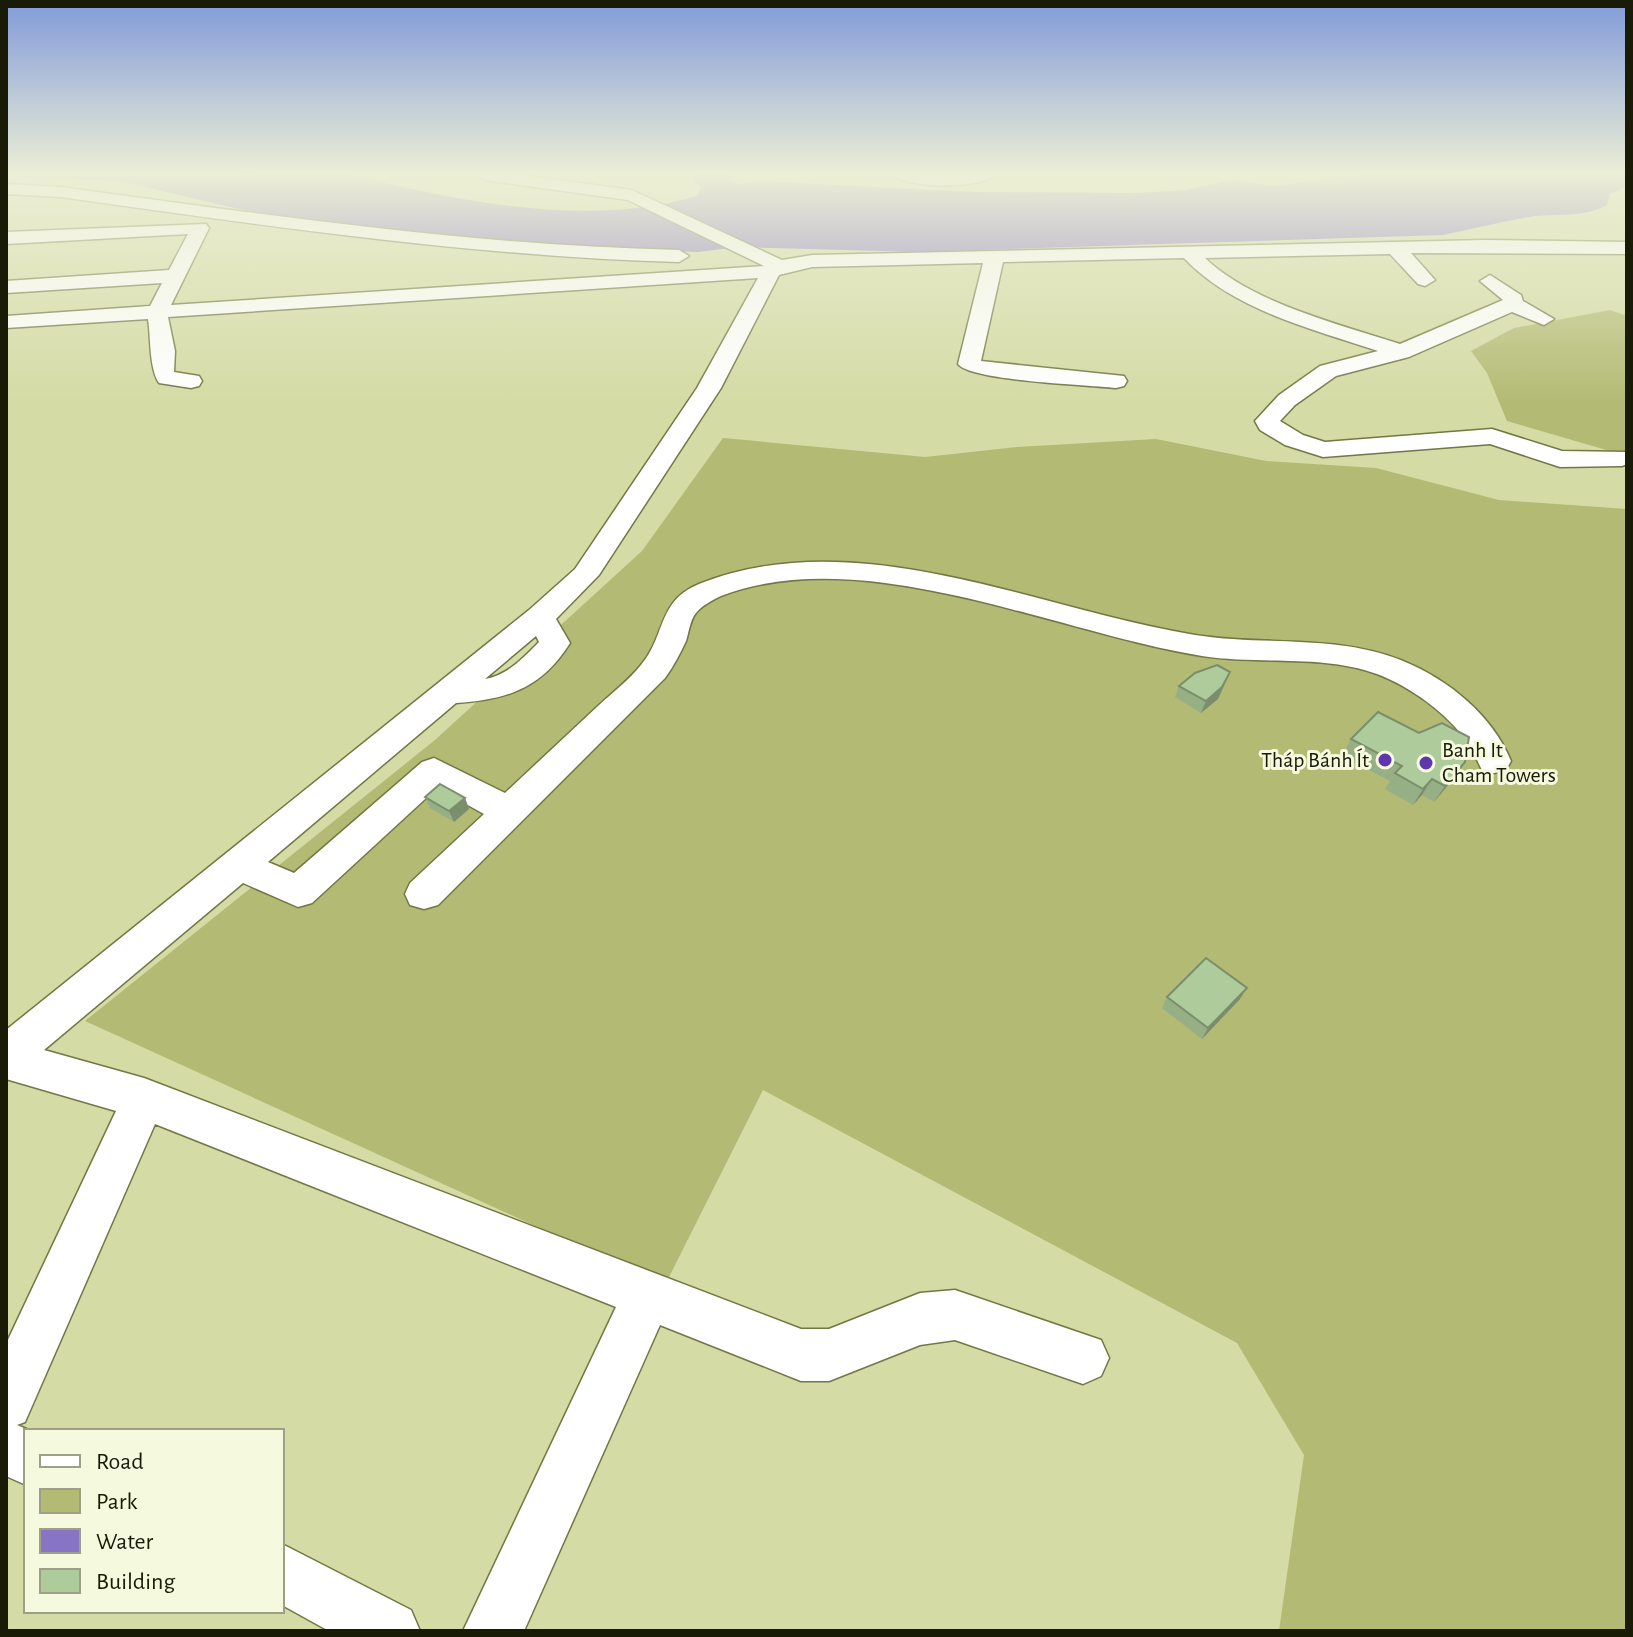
<svg xmlns="http://www.w3.org/2000/svg" width="1633" height="1637" font-family="'Alegreya Sans',sans-serif">
  <style>
    .green { fill: #b3ba73 }
    .water { fill: #8774c5 }
    .lines { fill: none; stroke-linecap: round; stroke-linejoin: round }
    .minor-casing { stroke: #727744; stroke-width: 3 }
    .highway-casing { stroke: #727744; stroke-width: 3 }
    .minor { fill: #fff; fill-rule: evenodd }
    .highway { fill: #fff; fill-rule: evenodd }
    .wall { fill: #96af85 }
    .shaded-wall { fill: #7a8e6c }
    .building { fill: #aecb9b; stroke: #7a8e6c; stroke-width: 2 }
    .poi-dot { fill: #5e36ae; stroke: #f5f9dd; stroke-width: 3 }
    .labels { text-anchor: middle; dominant-baseline: central; stroke-width: 6; stroke-linejoin: round; paint-order: stroke }
    .poi-label { font-size: 22px; fill: #191b06; stroke: #f5f9dd; text-anchor: start }
  </style>
  <rect width="100%" height="100%" fill="#d4dba4"/>
  <!-- green -->
  <path class="green" d="M1610,310L1627,316V456L1507,421L1487,373L1471,351L1514,328Z
    M723,438L925,457L1017,447L1156,439L1266,461L1376,468L1499,500L1627,509V1631H1279L1304,1455L1237,1343L763,1090L665,1285L85,1021L435,740L642,551Z"/>
  <!-- water -->
  <path class="water" d="M353,175C461,202 588,228 697,196L701,188L694,182L693,175H732L730,181L741,184L759,181L976,192L1137,193L1186,190L1232,180L1273,186L1363,175H1627V185L1610,194L1607,205C1585,218 1554,213 1529,217C1500,222 1472,229 1443,235L919,252L739,247L698,252L591,249L359,231L239,209L119,181L6,176Z"/>
  <g class="lines">
    <defs>
      <path id="minor" d="M477,175H523L632,190L782,260L812,255L1485,240L1627,242V254L1411,253L1435,280L1425,286L1418,284L1390,254L1205,258C1252,303 1339,324 1400,344L1503,300L1480,281L1490,275L1521,295L1523,301L1554,319L1544,325L1512,312L1409,357L1336,376L1295,405L1280,421L1303,435L1325,442L1492,429L1562,451L1627,452V464L1622,466L1560,467L1490,444L1323,457L1285,445L1260,430L1255,421L1279,395L1320,366L1378,351C1312,329 1233,310 1184,258L1003,262L981,361L1124,376L1127,381L1124,386L1116,388C1089,385 971,381 958,364L983,263L812,267L779,275L721,388L599,575L556,619L570,643C542,688 507,700 456,703L268,862L294,873L422,762L434,758L505,793C536,764 567,735 598,706C612,693 629,680 641,665C666,636 657,601 699,584C857,521 1037,609 1195,635C1264,646 1338,634 1403,661C1449,680 1492,715 1511,761L1506,770L1494,773L1482,770C1477,761 1474,751 1468,743C1447,713 1411,687 1377,674C1323,654 1259,665 1202,656C1057,633 864,541 721,596C713,600 701,606 696,613C690,620 689,632 686,641C680,654 673,667 665,678L438,905L424,909L410,905L405,894L410,883L484,814L437,788L312,903L298,907L243,883L44,1050L144,1078L801,1329H829L920,1293L955,1290L1101,1340L1109,1358L1101,1376L1083,1384L955,1340L920,1345L829,1381H801L660,1325L524,1631H463L616,1307L155,1124L25,1422L17,1425L31,1431H26V1485L6,1476V1344L116,1111L6,1079V1030L529,610L575,569L697,388L758,278L168,317L175,351L174,372L199,376L202,381L199,386L191,388L159,383C149,368 151,338 148,319L6,328V316L150,306L162,283L6,293V281L169,270L188,234L6,244V232L206,224L209,228L171,305L764,266L628,200L485,180ZM536,636L539,642C523,658 508,675 485,679Z
        M6,184L61,187C267,215 471,245 679,250L689,256L679,262C471,256 267,226 61,197L6,194Z
        M282,1544L411,1610L420,1631H329L282,1605Z"/>
      <path id="highway" d="M893,175H995C981,189 907,189 893,175Z"/>
    </defs>
    <!-- minor casing -->
    <use href="#minor" class="minor-casing"/>
    <!-- highway casing -->
    <use href="#highway" class="highway-casing"/>
    <!-- minor -->
    <use href="#minor" class="minor"/>
    <!-- highway -->
    <use href="#highway" class="highway"/>
  </g>
  <!-- wall -->
  <path class="wall" d="M1225,684L1218,699L1201,713L1175,697L1179,686Z
    M1351,739L1454,778L1434,802L1422,795L1413,805L1385,789L1390,781L1342,756Z
    M425,797L465,798L469,809L454,822L430,808Z
    M1167,997L1240,999L1202,1039L1162,1008Z"/>
  <!-- shaded-wall -->
  <path class="shaded-wall" d="M1230,672L1218,699L1201,713L1206,701Z
    M1465,762L1454,778L1434,802L1445,786Z
    M1432,779L1422,795L1413,805L1423,789Z
    M465,798L469,809L454,822L449,811Z
    M1247,988L1240,999L1202,1039L1208,1028Z"/>
  <!-- building -->
  <path class="building" d="M1217,665L1230,672L1222,687L1206,701L1179,686L1195,673Z
    M1378,712L1419,733L1442,723L1469,737L1465,762L1445,786L1432,779L1423,789L1395,773L1402,766L1351,739Z
    M440,784L465,798L449,811L425,797Z
    M1206,958L1247,988L1208,1028L1167,997Z"/>
  <!-- sky -->
  <linearGradient id="sky" x2="0" y2="1"><stop stop-color="#819ada"/><stop offset="0.43" stop-color="#ecefd6"/><stop offset="1" stop-color="#ecefd6" stop-opacity="0"/></linearGradient>
  <rect width="1633" height="404" fill="url(#sky)"/>
  <!-- markers -->
  <g class="poi-dot">
    <circle cx="1385" cy="760" r="8"/>
    <circle cx="1426" cy="763" r="8"/>
  </g>
  <g class="labels">
    <!-- poi labels -->
    <g class="poi-label">
      <text x="1442" y="750">Banh It<tspan x="1442" dy="25">Cham Towers</tspan></text>
      <text x="1369" y="760" text-anchor="end">Tháp Bánh Ít</text>
    </g>
  </g>
  <!-- border -->
  <rect width="1633" height="1637" fill="none" stroke="#191b06" stroke-width="16"/>
  <!-- legend -->
  <rect x="24" y="1429" width="260" height="184" fill="#f5f9dd" stroke="#9da087" stroke-width="2"/>
  <rect x="40" y="1455" width="40" height="12" fill="#ffffff" stroke="#9da087" stroke-width="2"/>
  <text x="96" y="1469" font-size="24" fill="#191b06">Road</text>
  <rect x="40" y="1489" width="40" height="24" fill="#b3ba73" stroke="#9da087" stroke-width="2"/>
  <text x="96" y="1509" font-size="24" fill="#191b06">Park</text>
  <rect x="40" y="1529" width="40" height="24" fill="#8774c5" stroke="#9da087" stroke-width="2"/>
  <text x="96" y="1549" font-size="24" fill="#191b06">Water</text>
  <rect x="40" y="1569" width="40" height="24" fill="#aecb9b" stroke="#9da087" stroke-width="2"/>
  <text x="96" y="1589" font-size="24" fill="#191b06">Building</text>
</svg>
